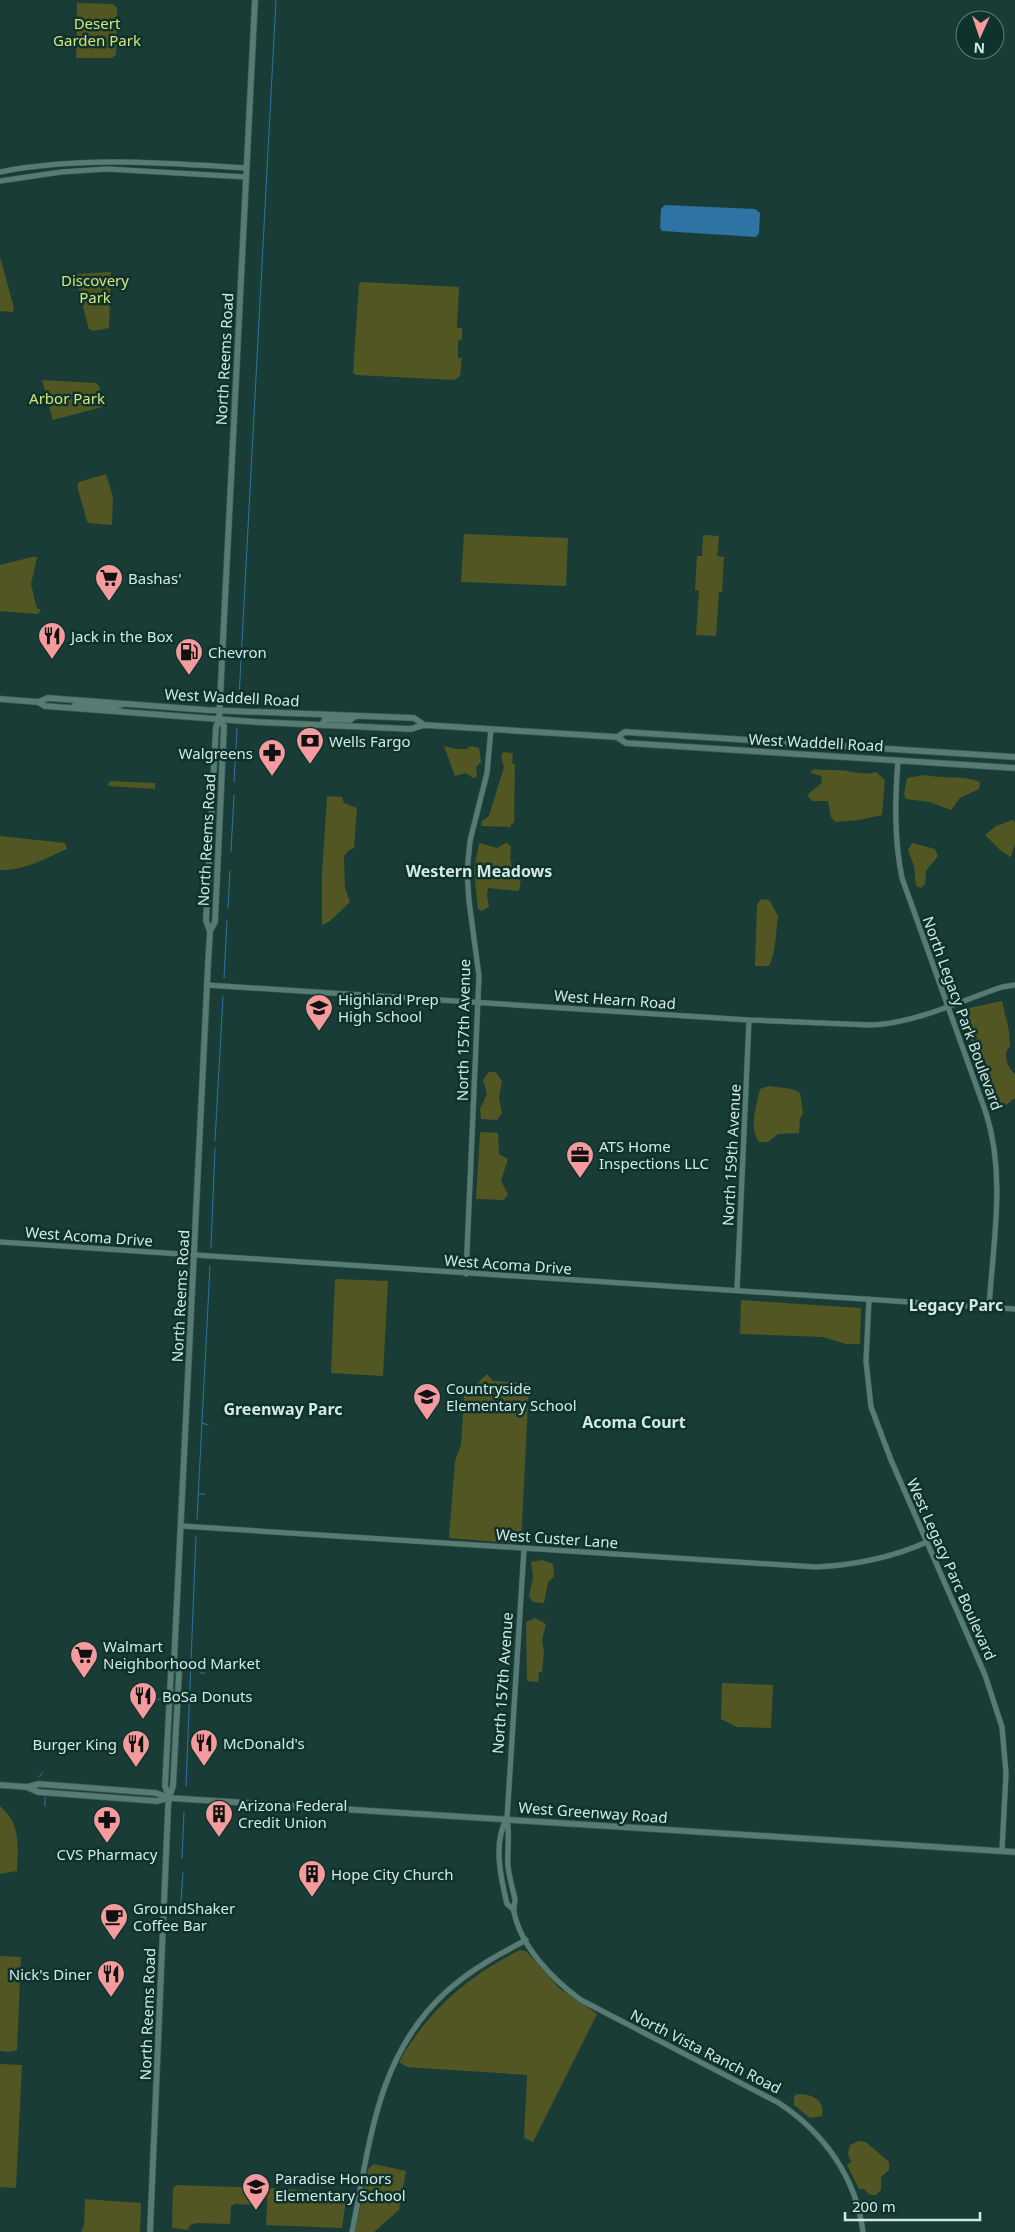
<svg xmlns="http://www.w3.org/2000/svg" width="1015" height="2232" font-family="'Noto Sans',sans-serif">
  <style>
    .green { fill: #515623 }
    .water { fill: #2d73a3 }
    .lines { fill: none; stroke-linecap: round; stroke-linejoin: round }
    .stream { stroke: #2d73a3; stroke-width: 1 }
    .tertiary-casing { stroke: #3c5b55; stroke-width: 6 }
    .secondary-casing { stroke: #3c5b55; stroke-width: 7 }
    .tertiary { stroke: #577c73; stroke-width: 5 }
    .secondary { stroke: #577c73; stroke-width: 5.5 }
    .labels { text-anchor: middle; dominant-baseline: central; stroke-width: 5; stroke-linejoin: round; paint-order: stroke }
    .park-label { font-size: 15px; fill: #d8e479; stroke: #0e332c }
    .street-label { font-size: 15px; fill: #d5e9e4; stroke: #0e332c }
    .poi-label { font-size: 15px; fill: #d5e9e4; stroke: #0e332c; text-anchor: start }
    .neighbourhood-label { font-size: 16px; font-weight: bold; fill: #d5e9e4; stroke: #0e332c }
  </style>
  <rect width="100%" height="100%" fill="#193d36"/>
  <!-- green -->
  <path class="green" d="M77,3L113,4L117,8L116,55L112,58H76Z
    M0,257L14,308L13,312L0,311Z
    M111,272L109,328L93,331L89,329L75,277L77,274Z
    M362,282L459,287L457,328H462V339L458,341V359L462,357L460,376L454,380L356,375L353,373L359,284Z
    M42,380L96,383L99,386L104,404L102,407L53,420Z
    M106,474L113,497L112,525L89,523L87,521L77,486L79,482Z
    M464,534L568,538L566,586L461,582Z
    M703,535L719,536L717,556L724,557L722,592H719L716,636L696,635L699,591L695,590L697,556H702Z
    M32,557H37L31,584L37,609H41L38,614L0,611V565Z
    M444,746L457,749H467L470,746L479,748L481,762L476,767L477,776L473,778L466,773L455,776Z
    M503,752L513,753L512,763L515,764L514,823L511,824V827L481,826L482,821L489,816L504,767L501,757Z
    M815,769C825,771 838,769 848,771C859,773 865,775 876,772L885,780L882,815L859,820L835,822L831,817L828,801H812L807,795L822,783L821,776L811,773V771Z
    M925,775C944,779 964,775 980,782L979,789L960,798L951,810L930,802L906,799L904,794L907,778Z
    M109,781L155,783V789L108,786Z
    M327,796L342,797L344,803L357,808L354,848L349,850L344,856L345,888L350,902L330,921L322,925V874Z
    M1013,820L1015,823V843L1011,857L1001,851L985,835L996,826Z
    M0,836L65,843L67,849C46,858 24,871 0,870Z
    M479,843L497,848L506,843L511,846L510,858L512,867L522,872L519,891L488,888L487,895L489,907L482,911L478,909L474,870Z
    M912,843L935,849L938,856L926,871L925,884L921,888L916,886L914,866L908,850Z
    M761,899L769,900L778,916C776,931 776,953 769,966H755L757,905Z
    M1002,1001L1009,1031L1010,1046C1002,1054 1007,1067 1015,1074V1098L1006,1105L992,1099L963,1018L965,1009Z
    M489,1072H496L502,1081L499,1098L502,1113L497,1120L481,1119L480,1109L487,1094L483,1080Z
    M769,1086L792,1089L800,1093L803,1113L800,1119L799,1133L778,1134L768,1142H759C748,1127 757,1105 760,1089Z
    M480,1132L498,1133L499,1154L508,1159L501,1181L508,1194L504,1200L476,1199Z
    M335,1279L388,1281L383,1376L331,1373Z
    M741,1300L861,1308L860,1344H846L823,1337L740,1334Z
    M487,1374L493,1381L529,1383L521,1544L449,1538L455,1461L461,1445L464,1396Z
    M542,1560L553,1564L554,1577L548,1582L544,1603L533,1602L529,1596L533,1577L531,1562Z
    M535,1618L546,1624L542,1640L544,1653L542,1672H539L538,1682L527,1681L526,1622Z
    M722,1683L773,1685L771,1728L737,1727L721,1719Z
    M0,1806C21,1824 18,1845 17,1871L0,1874Z
    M520,1950L526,1951L559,1988L597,2014L533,2142L524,2138L527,2075L407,2067L399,2062C427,2011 468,1976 520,1950Z
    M0,1956L21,1957L17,2050L10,2052L0,2051Z
    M0,2064L22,2065L16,2188L0,2187Z
    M796,2094C811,2094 825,2098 822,2116L810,2118L794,2105V2097Z
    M859,2141L866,2142L889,2162V2170L881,2177V2190L876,2195H870L864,2189H859L847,2165L851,2162L848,2154L850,2145Z
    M374,2164L406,2171L399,2210L374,2232H355L368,2169Z
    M177,2185L264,2188L263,2194H257L256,2205L235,2204L231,2206L230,2224L197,2223L190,2225L188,2230L172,2228L173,2188Z
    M268,2188L347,2193L342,2228L266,2225Z
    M85,2199L141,2203L140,2232H81L84,2226Z"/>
  <!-- water -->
  <path class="water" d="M665,205L755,209L760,213L759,233L756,237L662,231L660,228L661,209Z"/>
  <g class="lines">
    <!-- stream -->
    <path class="stream" d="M239,698L276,0
      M234,782L237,728
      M231,851L234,795
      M228,908L230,871
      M224,978L227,921
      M215,1141L223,997
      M211,1248L215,1148
      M202,1423L208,1425
      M198,1494H205
      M197,1519L210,1266
      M200,1673H205
      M156,1699L162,1700
      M39,1777L43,1772
      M186,1786L196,1536
      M45,1806V1797
      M182,1858L184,1812
      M180,1916L183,1873"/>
    <defs>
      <path id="tertiary" d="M0,172C82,156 164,163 246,168
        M0,181L61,172L107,169L246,177
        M898,760C895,800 894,839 902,878L986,1113C1006,1175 993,1243 989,1307
        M207,985L749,1020L870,1025C914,1024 960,1001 1002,987L1015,985
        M0,1242L1015,1309
        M466,1274L479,976L469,901L467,872L470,841L487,773L491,729
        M737,1290L749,1020
        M869,1299L866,1361L871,1407L891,1460L985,1675L1002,1727L1006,1773L1002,1851
        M181,1526L816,1567C856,1565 891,1558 927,1542
        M524,1549L507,1819C510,1834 507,1850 508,1866C509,1877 513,1889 515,1900C515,1904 513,1908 514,1912C521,1947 553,1980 581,2000L779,2103C824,2133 856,2177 863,2232
        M506,1820C493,1844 501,1879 507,1904L514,1910
        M352,2232C370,2144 376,2056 446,1992C470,1970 498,1955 526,1940"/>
      <path id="secondary" d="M0,699L38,702L45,706L257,722L411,729L424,725L617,737L626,743L1015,768
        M38,702L48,698L207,710L414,718L424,725
        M75,705L111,707L121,705
        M322,725L325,719L350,720L355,716
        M617,737L625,732L1015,757
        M210,931L206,921L216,727L219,720L255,0
        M0,1785L27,1787L39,1784L156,1793L169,1798
        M27,1787L38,1792L157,1801L169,1798L1015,1852
        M169,1798L165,1786L171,1671L174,1662L208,965L210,931L215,922L224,726L219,720
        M150,2232L168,1809L169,1798L173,1786L179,1673L174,1662"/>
    </defs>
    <!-- tertiary casing -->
    <use href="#tertiary" class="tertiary-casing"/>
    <!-- secondary casing -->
    <use href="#secondary" class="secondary-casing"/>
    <!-- tertiary -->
    <use href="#tertiary" class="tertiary"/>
    <!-- secondary -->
    <use href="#secondary" class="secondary"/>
  </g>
  <!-- icons -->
  <defs>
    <symbol id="supermarket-pin" viewBox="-11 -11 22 30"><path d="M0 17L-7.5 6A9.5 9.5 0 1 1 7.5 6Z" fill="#f59b9d" stroke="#0e332c"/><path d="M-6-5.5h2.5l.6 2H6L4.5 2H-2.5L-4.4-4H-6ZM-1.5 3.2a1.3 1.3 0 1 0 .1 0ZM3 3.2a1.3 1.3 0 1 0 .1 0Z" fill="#111"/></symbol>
    <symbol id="restaurant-pin" viewBox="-11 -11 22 30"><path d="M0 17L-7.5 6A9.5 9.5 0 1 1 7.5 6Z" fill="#f59b9d" stroke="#0e332c"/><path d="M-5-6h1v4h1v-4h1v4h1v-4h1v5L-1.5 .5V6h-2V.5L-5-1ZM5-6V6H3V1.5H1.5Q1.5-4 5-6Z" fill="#111"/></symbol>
    <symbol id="fuel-pin" viewBox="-11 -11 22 30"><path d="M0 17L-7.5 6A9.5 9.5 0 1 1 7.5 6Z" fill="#f59b9d" stroke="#0e332c"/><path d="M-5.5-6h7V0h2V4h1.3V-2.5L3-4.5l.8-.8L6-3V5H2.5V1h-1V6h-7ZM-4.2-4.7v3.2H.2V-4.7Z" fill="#111"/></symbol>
    <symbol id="bank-pin" viewBox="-11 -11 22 30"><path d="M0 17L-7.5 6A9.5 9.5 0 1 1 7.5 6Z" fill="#f59b9d" stroke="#0e332c"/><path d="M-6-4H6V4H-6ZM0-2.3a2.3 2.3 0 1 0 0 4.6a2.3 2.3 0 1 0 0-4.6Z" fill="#111"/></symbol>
    <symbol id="pharmacy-pin" viewBox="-11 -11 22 30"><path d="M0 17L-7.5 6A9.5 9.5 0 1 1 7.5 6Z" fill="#f59b9d" stroke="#0e332c"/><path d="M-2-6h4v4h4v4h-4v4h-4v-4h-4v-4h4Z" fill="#111"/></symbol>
    <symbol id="school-pin" viewBox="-11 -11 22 30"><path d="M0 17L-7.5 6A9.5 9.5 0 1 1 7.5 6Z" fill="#f59b9d" stroke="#0e332c"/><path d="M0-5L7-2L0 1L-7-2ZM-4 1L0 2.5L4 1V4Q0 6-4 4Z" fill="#111"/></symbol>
    <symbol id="office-pin" viewBox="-11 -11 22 30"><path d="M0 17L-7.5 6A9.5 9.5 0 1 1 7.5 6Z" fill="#f59b9d" stroke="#0e332c"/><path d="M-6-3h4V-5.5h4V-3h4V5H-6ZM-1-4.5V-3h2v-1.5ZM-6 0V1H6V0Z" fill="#111"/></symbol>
    <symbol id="building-pin" viewBox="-11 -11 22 30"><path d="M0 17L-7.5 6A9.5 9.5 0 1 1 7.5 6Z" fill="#f59b9d" stroke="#0e332c"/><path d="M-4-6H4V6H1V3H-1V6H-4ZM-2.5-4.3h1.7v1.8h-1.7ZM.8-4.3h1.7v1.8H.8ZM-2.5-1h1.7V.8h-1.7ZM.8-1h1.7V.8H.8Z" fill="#111"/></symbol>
    <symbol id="cafe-pin" viewBox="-11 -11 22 30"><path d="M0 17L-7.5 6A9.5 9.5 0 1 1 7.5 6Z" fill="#f59b9d" stroke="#0e332c"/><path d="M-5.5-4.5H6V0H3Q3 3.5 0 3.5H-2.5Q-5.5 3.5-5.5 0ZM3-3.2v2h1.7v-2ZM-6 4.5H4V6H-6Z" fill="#111"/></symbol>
  </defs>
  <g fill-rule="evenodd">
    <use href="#supermarket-pin" x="93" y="562" width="32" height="43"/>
    <use href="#restaurant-pin" x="36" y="620" width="32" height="43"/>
    <use href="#fuel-pin" x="173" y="636" width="32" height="43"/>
    <use href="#bank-pin" x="294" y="725" width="32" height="43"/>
    <use href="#pharmacy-pin" x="256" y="737" width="32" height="43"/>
    <use href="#school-pin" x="303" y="992" width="32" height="43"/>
    <use href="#office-pin" x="564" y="1139" width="32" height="43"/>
    <use href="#school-pin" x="411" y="1381" width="32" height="43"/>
    <use href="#supermarket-pin" x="68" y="1639" width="32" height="43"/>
    <use href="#restaurant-pin" x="127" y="1680" width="32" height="43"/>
    <use href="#restaurant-pin" x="188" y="1727" width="32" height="43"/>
    <use href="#restaurant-pin" x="120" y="1728" width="32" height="43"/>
    <use href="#building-pin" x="203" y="1798" width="32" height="43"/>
    <use href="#pharmacy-pin" x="91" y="1804" width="32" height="43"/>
    <use href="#building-pin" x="296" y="1858" width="32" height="43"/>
    <use href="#cafe-pin" x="98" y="1901" width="32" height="43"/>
    <use href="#restaurant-pin" x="95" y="1958" width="32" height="43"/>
    <use href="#school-pin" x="240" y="2171" width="32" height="43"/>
  </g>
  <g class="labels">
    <!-- park labels -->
    <g class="park-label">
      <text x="97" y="23">Desert<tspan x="97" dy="17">Garden Park</tspan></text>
      <text x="95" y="280">Discovery<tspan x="95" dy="17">Park</tspan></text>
      <text x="67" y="398">Arbor Park</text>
    </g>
    <!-- street labels -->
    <g class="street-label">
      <text transform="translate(224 359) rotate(-87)">North Reems Road</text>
      <text transform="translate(232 697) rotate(3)">West Waddell Road</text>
      <text transform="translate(816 742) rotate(3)">West Waddell Road</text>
      <text transform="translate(206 840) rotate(-87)">North Reems Road</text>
      <text transform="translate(615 999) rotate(4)">West Hearn Road</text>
      <text transform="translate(963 1013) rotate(70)">North Legacy Park Boulevard</text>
      <text transform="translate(463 1030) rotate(-89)">North 157th Avenue</text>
      <text transform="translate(731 1155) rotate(-87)">North 159th Avenue</text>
      <text transform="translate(89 1236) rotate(4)">West Acoma Drive</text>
      <text transform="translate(508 1264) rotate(4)">West Acoma Drive</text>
      <text transform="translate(180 1296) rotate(-87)">North Reems Road</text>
      <text transform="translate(557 1538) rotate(4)">West Custer Lane</text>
      <text transform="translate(952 1569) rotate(66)">West Legacy Parc Boulevard</text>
      <text transform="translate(502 1683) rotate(-86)">North 157th Avenue</text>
      <text transform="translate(593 1812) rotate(4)">West Greenway Road</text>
      <text transform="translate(147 2014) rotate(-88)">North Reems Road</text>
      <text transform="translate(706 2051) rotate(27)">North Vista Ranch Road</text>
    </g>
    <!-- poi labels -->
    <g class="poi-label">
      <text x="128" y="578">Bashas'</text>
      <text x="71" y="636">Jack in the Box</text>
      <text x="208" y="652">Chevron</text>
      <text x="329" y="741">Wells Fargo</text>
      <text x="253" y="753" text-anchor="end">Walgreens</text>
      <text x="338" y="999">Highland Prep<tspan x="338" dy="17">High School</tspan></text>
      <text x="599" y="1146">ATS Home<tspan x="599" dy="17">Inspections LLC</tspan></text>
      <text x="446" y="1388">Countryside<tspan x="446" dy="17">Elementary School</tspan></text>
      <text x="103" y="1646">Walmart<tspan x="103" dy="17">Neighborhood Market</tspan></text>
      <text x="162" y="1696">BoSa Donuts</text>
      <text x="223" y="1743">McDonald's</text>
      <text x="117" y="1744" text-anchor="end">Burger King</text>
      <text x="238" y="1805">Arizona Federal<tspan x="238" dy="17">Credit Union</tspan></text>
      <text x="107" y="1854" text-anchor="middle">CVS Pharmacy</text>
      <text x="331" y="1874">Hope City Church</text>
      <text x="133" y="1908">GroundShaker<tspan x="133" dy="17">Coffee Bar</tspan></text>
      <text x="92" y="1974" text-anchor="end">Nick's Diner</text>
      <text x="275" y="2178">Paradise Honors<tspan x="275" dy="17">Elementary School</tspan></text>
    </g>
    <!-- neighbourhood labels -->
    <g class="neighbourhood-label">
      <text x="479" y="871">Western Meadows</text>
      <text x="956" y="1305">Legacy Parc</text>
      <text x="283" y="1409">Greenway Parc</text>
      <text x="634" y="1422">Acoma Court</text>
    </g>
  </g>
  <!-- north arrow -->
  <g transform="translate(980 35) rotate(183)"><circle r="24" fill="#0e332c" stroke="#5e7c76"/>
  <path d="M0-4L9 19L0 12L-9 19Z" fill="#f59b9d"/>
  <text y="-8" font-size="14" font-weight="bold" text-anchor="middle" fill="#d5e9e4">N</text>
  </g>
  <!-- scale -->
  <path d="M845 2212v8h135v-8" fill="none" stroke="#d5e9e4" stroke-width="2.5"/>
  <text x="852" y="2212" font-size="15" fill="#d5e9e4" stroke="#0e332c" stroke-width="4" paint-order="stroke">200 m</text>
</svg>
